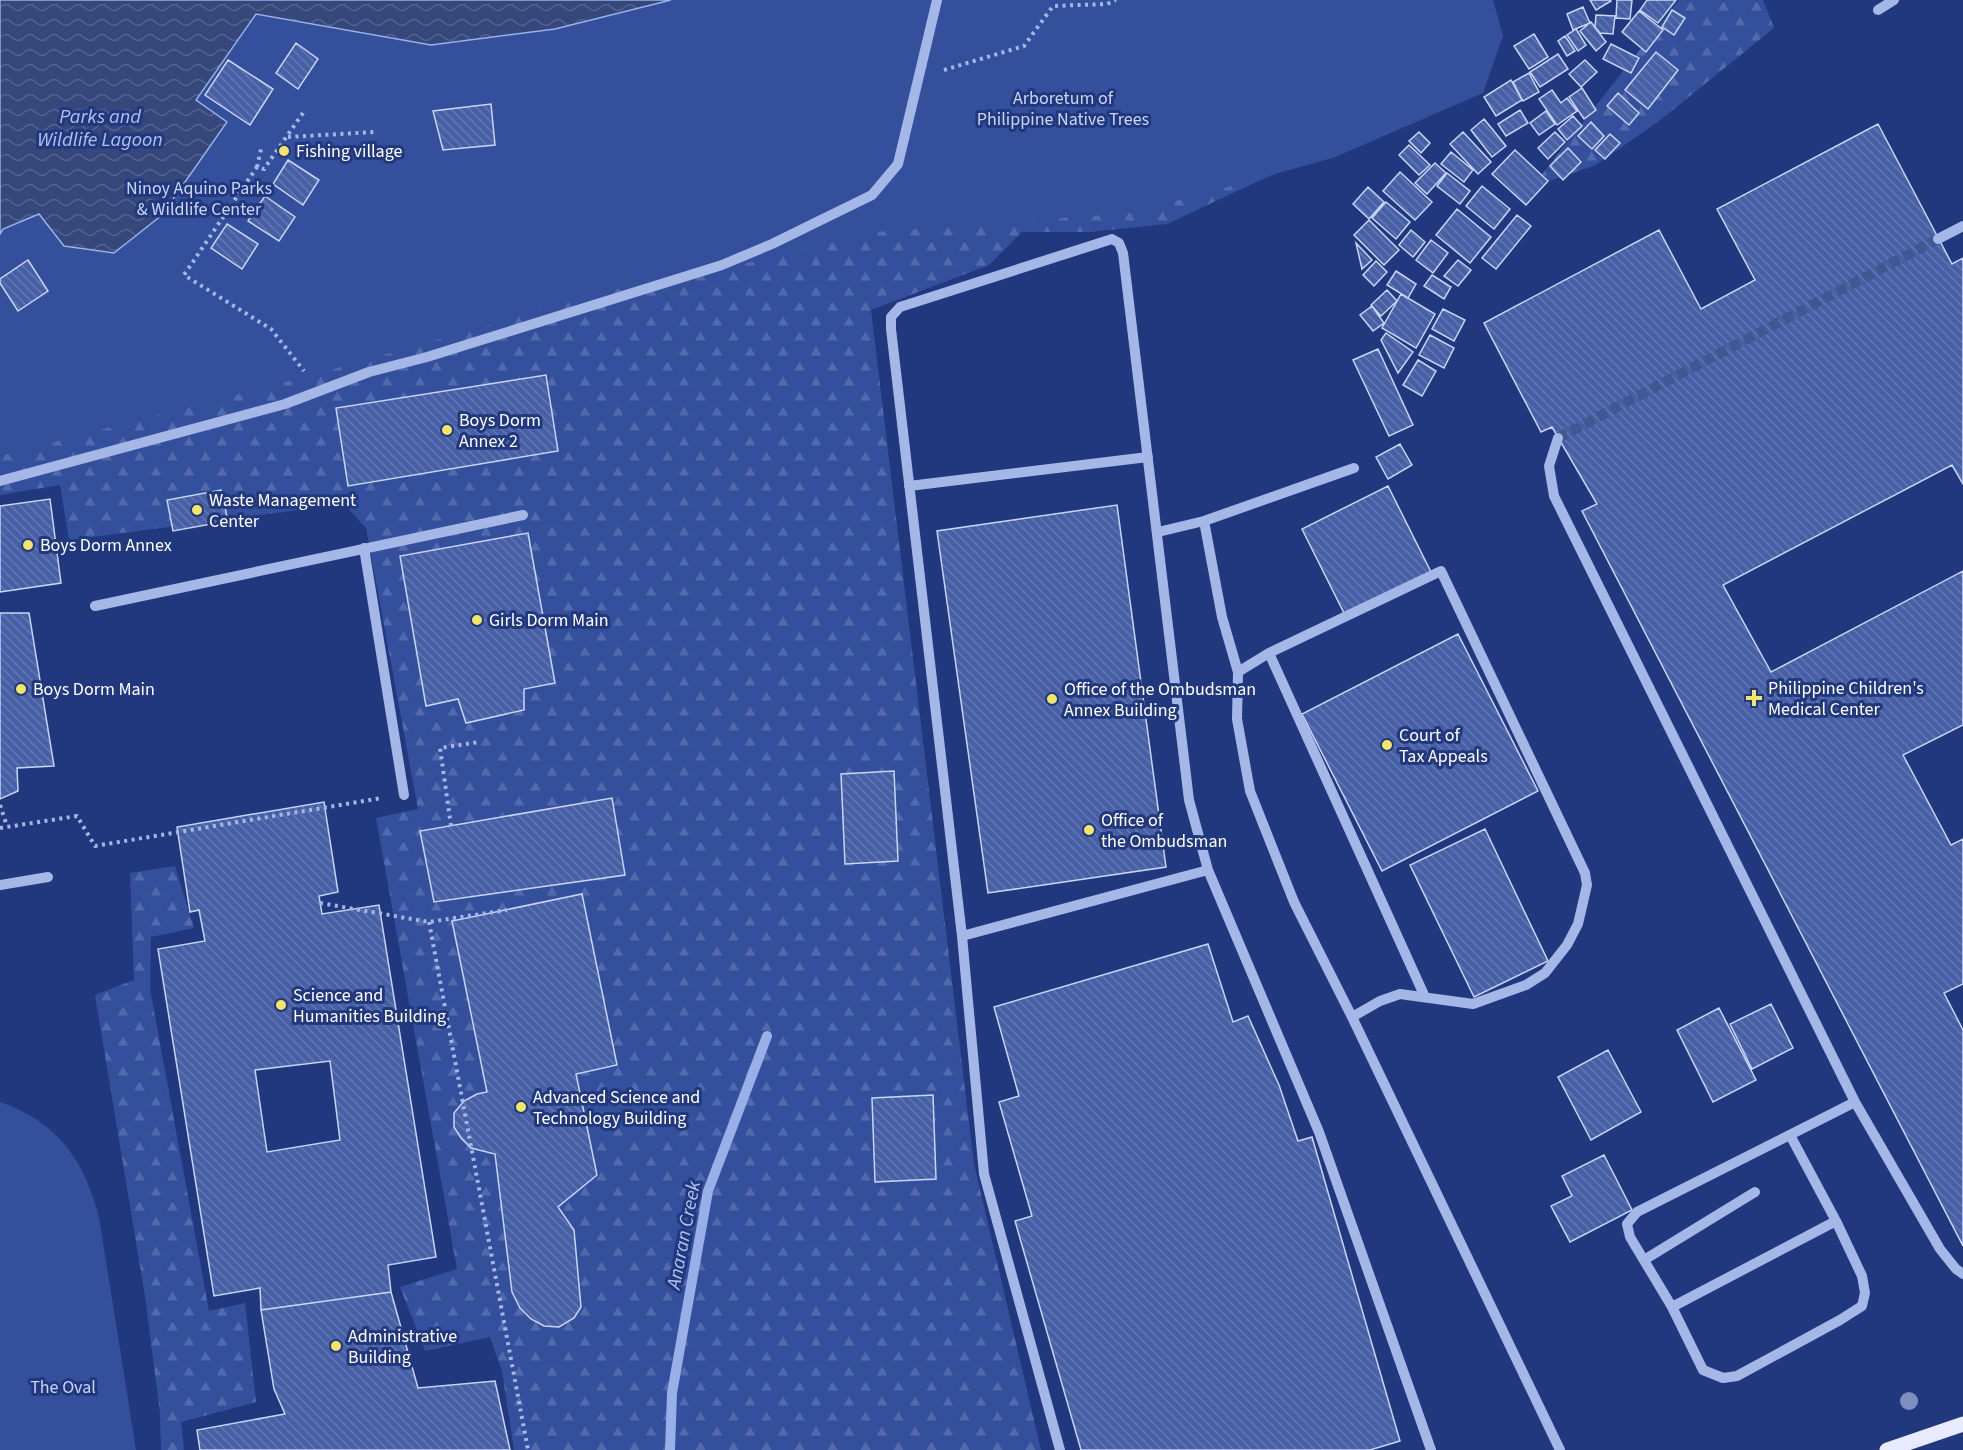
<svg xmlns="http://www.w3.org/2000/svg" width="1963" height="1450" font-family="'Source Sans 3',sans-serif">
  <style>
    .forest { fill: url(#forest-firs) }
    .green { fill: #34509c }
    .water { fill: url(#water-waves); stroke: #99afe8; stroke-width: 1.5 }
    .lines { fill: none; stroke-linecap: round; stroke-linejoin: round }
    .stream { stroke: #99afe8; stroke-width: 10 }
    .building { fill: url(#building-back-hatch); stroke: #c9d5f5; stroke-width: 1.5; fill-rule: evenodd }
    .minor-tunnel { stroke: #425691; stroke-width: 10; stroke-dasharray: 10 5; stroke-linecap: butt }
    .path { stroke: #a5b7e7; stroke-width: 4; stroke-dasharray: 3 4.5; stroke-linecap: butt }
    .minor { stroke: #a5b7e7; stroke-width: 10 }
    .major { stroke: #e7ebfd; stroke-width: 15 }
    .tree { fill: #7d8ebf }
    .poi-dot { fill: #f3e567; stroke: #21387e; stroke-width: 2 }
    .labels { text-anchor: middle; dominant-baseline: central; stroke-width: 6; stroke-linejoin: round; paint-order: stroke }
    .park-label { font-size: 18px; fill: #c9d5f5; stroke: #21387e }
    .poi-label { font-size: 18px; fill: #fff; stroke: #21387e; text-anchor: start }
    .water-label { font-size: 20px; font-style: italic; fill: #b0c1ee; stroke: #21387e }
  </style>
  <defs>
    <pattern id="forest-firs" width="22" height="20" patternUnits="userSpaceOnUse" patternTransform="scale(1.5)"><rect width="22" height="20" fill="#34509c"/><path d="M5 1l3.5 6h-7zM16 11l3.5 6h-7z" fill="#526aab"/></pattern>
    <pattern id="water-waves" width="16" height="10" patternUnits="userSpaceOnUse" patternTransform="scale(1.5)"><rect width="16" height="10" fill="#35477b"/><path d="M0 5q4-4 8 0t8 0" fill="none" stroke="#53638f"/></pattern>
    <pattern id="building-back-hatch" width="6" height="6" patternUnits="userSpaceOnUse" patternTransform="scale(1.5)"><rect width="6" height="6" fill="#465fa5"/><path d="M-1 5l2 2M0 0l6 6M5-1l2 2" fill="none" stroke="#6277b2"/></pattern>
  </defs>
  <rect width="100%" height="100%" fill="#21387e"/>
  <!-- forest -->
  <path class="forest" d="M671,0L1308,158L1167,224L1090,232H1022L989,265L871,310L974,1164L1041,1450H514L502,1371L490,1337L425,1351L400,1287L457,1269L376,818L418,809L366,528L344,504L69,540L60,485L0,495V234Z
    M1679,0H1763L1774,28L1659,121L1596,165L1532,187Z
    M175,866L194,928L151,937L150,989L209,1311L245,1303L256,1402L181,1422L184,1450H161L160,1413L145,1296L95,995L134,980L130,873Z"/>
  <!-- green -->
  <path class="green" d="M0,0H1493L1503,36L1483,93L1333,158L1132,213L874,232L777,257L608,291L316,374L0,456Z
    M0,1102C58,1122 84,1160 99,1217L136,1450H0Z"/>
  <!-- water -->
  <path class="water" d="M0,0H671L555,29L431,45L256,14L196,100L227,122L162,215L114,253L64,246L39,214L3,229L0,234Z"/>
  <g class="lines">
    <!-- stream -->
    <path class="stream" d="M670,1450L672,1393L708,1191L767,1036"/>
  </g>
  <!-- building -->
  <path class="building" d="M1590,0H1610L1611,1L1596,10Z
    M1617,0H1632L1630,19L1616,18Z
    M1647,0H1676L1658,23L1640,10Z
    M1583,7L1590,23L1573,30L1567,14Z
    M1672,10L1685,18L1674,35L1662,27Z
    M1639,11L1663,30L1646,52L1622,32Z
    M1596,15L1615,16L1613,34L1600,33L1595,27Z
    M1591,22L1606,42L1596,51L1580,31Z
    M1576,29L1586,45L1578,51L1567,35Z
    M1534,34L1548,57L1529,69L1514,46Z
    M1565,36L1575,51L1567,56L1558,41Z
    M296,43L318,59L298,89L276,73Z
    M1611,44L1639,58L1631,73L1603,59Z
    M1656,52L1678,70L1648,109L1625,90Z
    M1558,54L1568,69L1540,87L1530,72Z
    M228,60L273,89L250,125L205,95Z
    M1585,60L1597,72L1581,87L1569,74Z
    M1529,73L1539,92L1523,101L1513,82Z
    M1511,80L1522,100L1496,116L1484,97Z
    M1582,88L1596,110L1584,119L1569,97Z
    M1552,90L1561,103L1567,98L1577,111L1557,125L1539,99Z
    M1618,93L1639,113L1629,125L1607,106Z
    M491,104L495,145L443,150L433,111Z
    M1520,110L1528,123L1506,136L1498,124Z
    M1546,111L1555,124L1539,135L1530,123Z
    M1573,116L1582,126L1567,140L1558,129Z
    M1484,119L1506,146L1492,157L1471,130Z
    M1591,122L1604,136L1592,149L1578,136Z
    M1878,124L1952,264L1963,258V484L1952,465L1723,585L1771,672L1963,571V725L1903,755L1951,845L1963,839V984L1944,993L1963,1030V1246L1582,511L1597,504L1552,427L1541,432L1484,323L1659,230L1701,309L1755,280L1717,209Z
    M1419,132L1430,143L1421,153L1409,141Z
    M1463,132L1491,162L1478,174L1450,144Z
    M1555,132L1565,142L1548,159L1538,148Z
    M1610,134L1620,143L1605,159L1595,150Z
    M1409,145L1430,165L1419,175L1399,155Z
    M1568,148L1581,162L1563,180L1550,166Z
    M1515,150L1548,181L1526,205L1492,174Z
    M1451,152L1473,170L1464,182L1441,164Z
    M288,160L319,180L303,205L273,184Z
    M1435,163L1446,173L1427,194L1415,183Z
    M1400,172L1432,202L1415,220L1383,191Z
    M1447,173L1470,191L1460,204L1437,186Z
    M1482,186L1510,209L1494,229L1466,206Z
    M1368,187L1384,202L1369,219L1353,204Z
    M265,196L295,217L279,241L248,221Z
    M1386,202L1410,222L1396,239L1372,218Z
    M1457,209L1491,237L1470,263L1436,235Z
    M1517,215L1531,226L1496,269L1482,258Z
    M1369,220L1399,250L1384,265L1354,235Z
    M227,224L258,244L242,269L211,248Z
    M1411,230L1425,242L1413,257L1399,245Z
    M1431,240L1448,253L1433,273L1416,260Z
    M1356,243L1372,260L1362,269Z
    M28,260L48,291L18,311L0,283V279Z
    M1458,260L1471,270L1458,286L1444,276Z
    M1376,261L1387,272L1374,286L1363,275Z
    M1396,271L1416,284L1408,298L1387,285Z
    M1432,275L1451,287L1444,299L1424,286Z
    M1387,290L1397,301L1381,316L1371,305Z
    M1401,294L1435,314L1416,348L1382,328Z
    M1372,306L1384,323L1373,331L1360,315Z
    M1443,309L1465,320L1454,341L1432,329Z
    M1386,333L1413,352L1398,373L1381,340Z
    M1430,335L1454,348L1444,368L1419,355Z
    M1378,349L1413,425L1389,436L1353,360Z
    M1418,360L1436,371L1422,396L1403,385Z
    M546,375L558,451L348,486L336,408Z
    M1400,444L1412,465L1388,479L1376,457Z
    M1388,486L1431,572L1345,615L1302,529Z
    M221,490L228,521L173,531L167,500Z
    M50,499L61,583L0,592V506Z
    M1117,505L1166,867L988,893L937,531Z
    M528,533L555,683L524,689V710L466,723L458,699L426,706L400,556Z
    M0,613H29L54,766L17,768L18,791L0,799Z
    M1458,634L1538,791L1382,871L1302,714Z
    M894,771L898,861L845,864L841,774Z
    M612,798L625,875L434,902L420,831Z
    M324,802L338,892L319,896L322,914L379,905L436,1257L388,1265L391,1292L261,1310L260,1288L214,1296L158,949L205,941L199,910L190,912L177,827ZM330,1061L340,1140L267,1152L255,1070Z
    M1485,829L1548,961L1474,997L1410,865Z
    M582,894L617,1065L576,1074L597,1175L558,1207L574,1230L581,1307L574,1318L559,1327L544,1326L531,1319L520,1308L512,1292L495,1154L471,1148L461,1138L454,1127V1113L464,1101L477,1094L487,1092L452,921Z
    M1208,944L1233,1022L1248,1016L1279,1085L1298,1141L1312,1137L1400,1441L1370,1450H1081L1015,1221L1032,1216L999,1102L1019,1096L994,1007Z
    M1771,1004L1793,1048L1752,1069L1730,1024Z
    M1719,1008L1756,1080L1713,1102L1677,1030Z
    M1608,1050L1641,1112L1591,1140L1558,1077Z
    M933,1095L936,1179L875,1182L872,1098Z
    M1604,1155L1632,1210L1570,1242L1551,1206L1572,1196L1562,1176Z
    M391,1292L418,1388L495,1381L510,1450H200L197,1430L285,1414L274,1389L261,1310Z"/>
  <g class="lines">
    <!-- minor-tunnel -->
    <path class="minor-tunnel" d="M1558,438L1938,239"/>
    <!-- path -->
    <path class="path" d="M944,70L1024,46L1053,6L1107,4L1116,0
      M303,113L264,169L257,167L184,275L271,329L304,371
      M288,137L375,132
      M257,167L262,145
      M0,805L7,826
      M451,826L440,748L479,742
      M0,828L77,816L95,846L382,798
      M320,903L429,922L507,910
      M429,922L528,1450"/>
    <!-- minor -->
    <path class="minor" d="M1878,10L1894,0
      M1938,239L1963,226
      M1558,438L1549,466L1554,496L1855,1102L1940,1249L1956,1269L1963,1274
      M0,481L285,404L369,372L427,357L722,265L772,244L872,195L898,164L937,0
      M909,486L1148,457
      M1204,521L1222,617L1238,672
      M1158,532L1204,521L1354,468
      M364,548L404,795
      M95,606L523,515
      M1269,653L1425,997
      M0,885L48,877
      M962,936L1208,870
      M1352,1017L1380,1001L1400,994L1473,1004L1526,985L1545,973L1567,945L1578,924L1587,885L1585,873L1441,571L1269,653L1238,672L1237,719L1250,791L1294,902L1352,1017L1560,1450
      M1836,1221L1862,1276L1865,1293L1862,1306L1840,1320L1737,1376L1723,1378L1703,1370L1672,1307L1630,1237L1627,1224L1637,1212L1855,1102
      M1644,1260L1755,1192
      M1672,1307L1836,1221L1790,1135
      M1060,1450L984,1174L962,936L891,329V317L900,307L1112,239L1119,243L1123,253L1189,800L1208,870L1319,1132L1431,1450"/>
    <!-- major -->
    <path class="major" d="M1887,1450L1963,1424"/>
  </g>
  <!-- trees -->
  <circle class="tree" cx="1909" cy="1401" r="9"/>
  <!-- markers -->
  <g class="poi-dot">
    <circle cx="284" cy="151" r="6"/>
    <circle cx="447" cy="430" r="6"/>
    <circle cx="197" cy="510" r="6"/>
    <circle cx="28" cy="545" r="6"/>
    <circle cx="477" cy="620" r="6"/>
    <circle cx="21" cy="689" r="6"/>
    <path d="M1751 689h6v6h6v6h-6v6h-6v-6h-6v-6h6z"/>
    <circle cx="1052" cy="699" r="6"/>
    <circle cx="1387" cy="745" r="6"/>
    <circle cx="1089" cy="830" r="6"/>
    <circle cx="281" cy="1005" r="6"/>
    <circle cx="521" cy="1107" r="6"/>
    <circle cx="336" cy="1346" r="6"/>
  </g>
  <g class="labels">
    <!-- park labels -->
    <g class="park-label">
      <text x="1063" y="98">Arboretum of<tspan x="1063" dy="21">Philippine Native Trees</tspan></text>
      <text x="199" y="188">Ninoy Aquino Parks<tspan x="199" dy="21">&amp; Wildlife Center</tspan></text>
      <text x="63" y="1387">The Oval</text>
    </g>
    <!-- poi labels -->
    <g class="poi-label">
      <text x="296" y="151">Fishing village</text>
      <text x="459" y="420">Boys Dorm<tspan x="459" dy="21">Annex 2</tspan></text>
      <text x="209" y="500">Waste Management<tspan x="209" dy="21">Center</tspan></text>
      <text x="40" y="545">Boys Dorm Annex</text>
      <text x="489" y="620">Girls Dorm Main</text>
      <text x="1768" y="688">Philippine Children's<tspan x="1768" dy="21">Medical Center</tspan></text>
      <text x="33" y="689">Boys Dorm Main</text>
      <text x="1064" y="689">Office of the Ombudsman<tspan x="1064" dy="21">Annex Building</tspan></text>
      <text x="1399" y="735">Court of<tspan x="1399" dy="21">Tax Appeals</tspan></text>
      <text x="1101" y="820">Office of<tspan x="1101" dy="21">the Ombudsman</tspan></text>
      <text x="293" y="995">Science and<tspan x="293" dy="21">Humanities Building</tspan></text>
      <text x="533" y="1097">Advanced Science and<tspan x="533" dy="21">Technology Building</tspan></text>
      <text x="348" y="1336">Administrative<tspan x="348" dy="21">Building</tspan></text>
    </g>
    <!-- water labels -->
    <g class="water-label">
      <text x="100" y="117">Parks and<tspan x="100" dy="23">Wildlife Lagoon</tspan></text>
      <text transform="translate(684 1235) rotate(-79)">Anaran Creek</text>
    </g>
  </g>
</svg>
